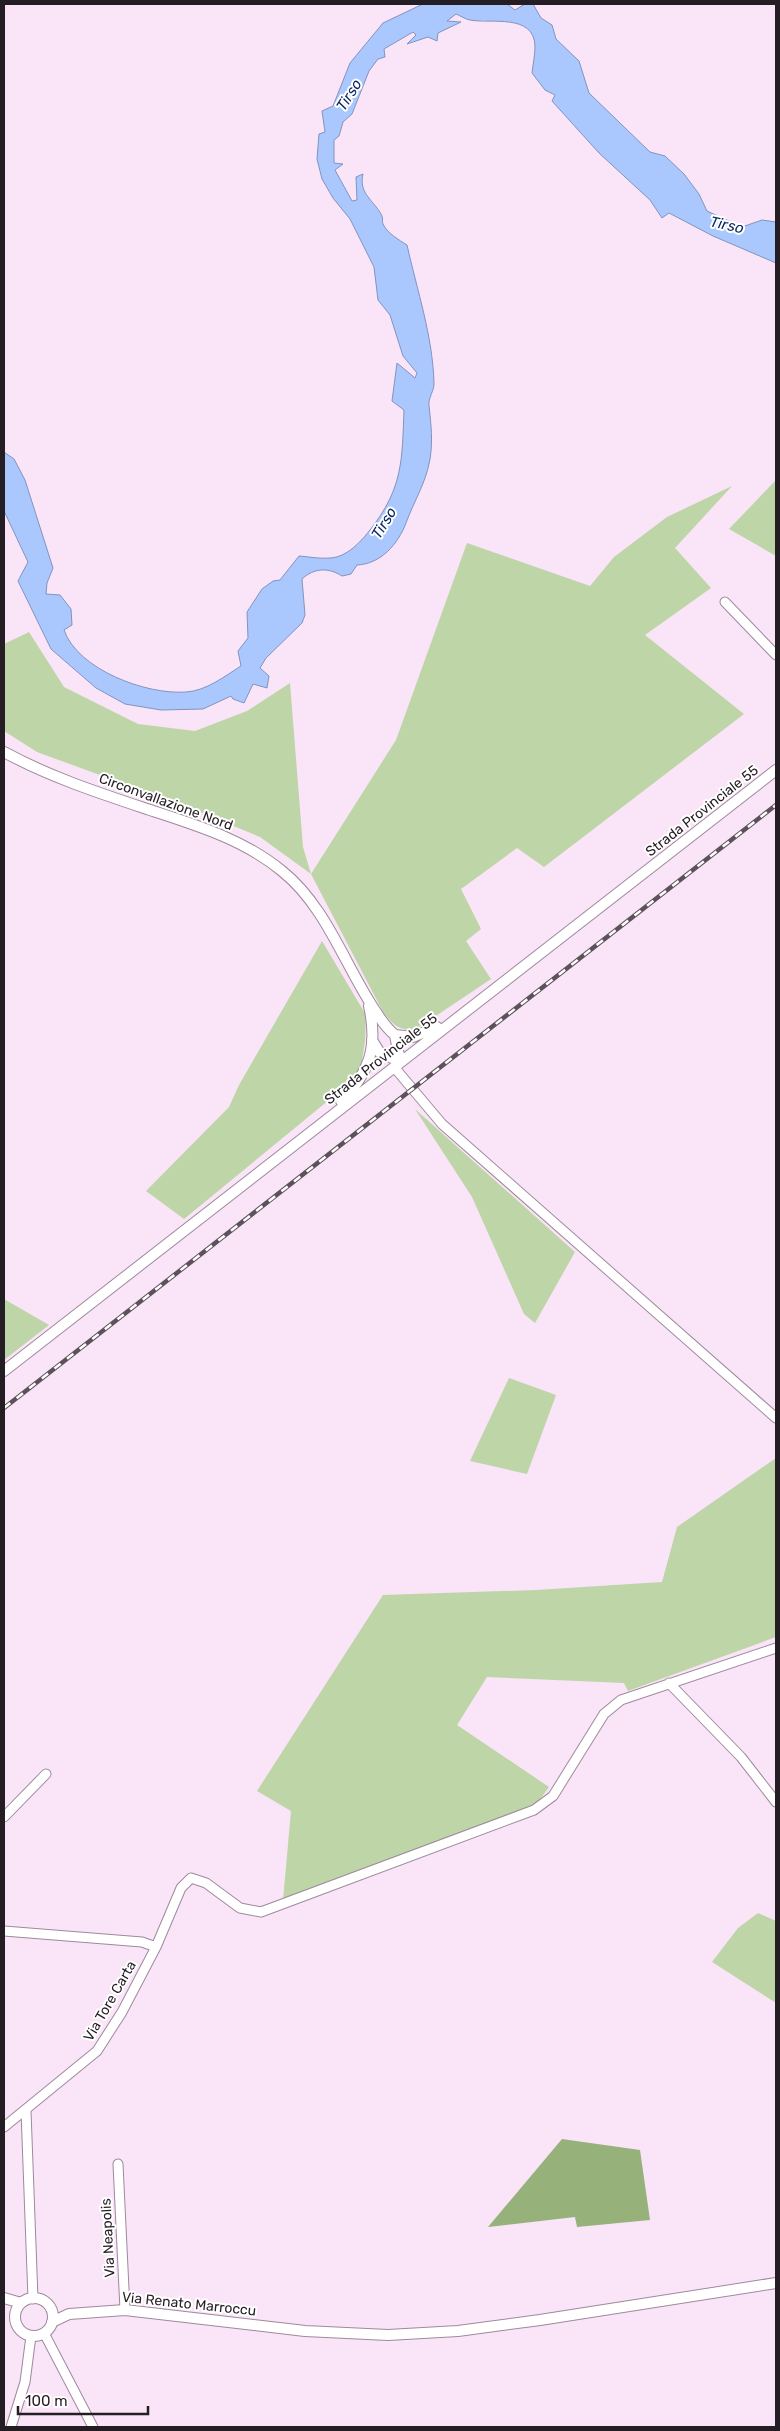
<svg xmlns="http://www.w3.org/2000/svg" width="780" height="2431" font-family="Rubik,sans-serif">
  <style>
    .green { fill: #bed5a8 }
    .forest { fill: #96b27a }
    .water { fill: #aac7fe; stroke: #8294bd }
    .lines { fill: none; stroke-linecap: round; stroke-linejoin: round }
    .minor-casing { stroke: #9e8a9c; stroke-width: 11 }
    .major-casing { stroke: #9e8a9c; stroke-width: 12 }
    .minor { stroke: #fff; stroke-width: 9 }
    .major { stroke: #fff; stroke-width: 10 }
    .rail-casing { stroke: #5d515b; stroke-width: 4.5 }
    .rail { stroke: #fff; stroke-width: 2.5; stroke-dasharray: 8; stroke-linecap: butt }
    .labels { text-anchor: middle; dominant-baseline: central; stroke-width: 4; stroke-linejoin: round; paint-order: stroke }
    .street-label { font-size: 14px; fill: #251d24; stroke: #fff }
    .water-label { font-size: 15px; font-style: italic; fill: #0b2764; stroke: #fff }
  </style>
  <rect width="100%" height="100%" fill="#fae4f7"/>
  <!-- green -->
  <path class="green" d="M776,480V556L729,529Z
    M732,486L675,548L711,588L645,635L744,714L544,867L517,848L461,889L481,929L466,941L491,979L415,1030C397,1030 392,1024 382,1010L311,874L260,837L190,808L37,752L4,731V644L29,632L64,687L138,724L195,731L247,711L290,683L303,847L311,874L396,740L467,543L590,586L614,557L667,517Z
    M322,941L366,1015L365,1041L361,1067L346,1086L184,1219L146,1191L229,1107L239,1085Z
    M415,1109L575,1252L535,1323L524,1314L472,1197Z
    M4,1299L49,1325L4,1360Z
    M509,1378L556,1395L527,1474L470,1461Z
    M776,1458V1637L628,1691L624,1683L487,1677L457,1725L549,1787L536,1805L283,1900L291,1811L257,1791L383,1595L536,1590L662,1582L677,1527Z
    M758,1913L776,1921V2003L712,1962L738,1928Z"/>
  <!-- forest -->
  <path class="forest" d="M562,2139L640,2150L650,2220L577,2227L575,2217L488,2227Z"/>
  <!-- water -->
  <path class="water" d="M423,4H507L515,10L525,4H533L541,18L552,25L556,39L579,61L589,93L650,152L665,156L684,174L699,194L707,211L742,227L762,220L776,222V263L713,236L669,213L662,218L650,200L599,153L552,101L555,95L545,90L532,73C533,64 535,55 535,46C534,13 490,24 470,20C465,19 461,16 456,14L447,21L461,22L438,33L437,41L428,37L407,44L416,35L413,32L384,49L385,57L378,59L369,71L352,114L343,122L339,136L334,140V163L343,164L335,170L352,201L357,200L356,177L363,174C358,194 375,201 382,216C383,219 382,222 383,224C387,233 399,240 407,245C417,290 433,337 434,384C434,391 428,398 429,406C431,424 433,441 430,459C426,483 414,501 406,523C398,544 381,564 357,565L351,574L342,576C328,567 314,568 302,579L305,615L302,623L266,658L260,668L269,676L267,688L253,684L244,703L233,699L231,696L203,709L161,710L125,704L96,688L51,649L18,581L28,562L4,511V452L14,459L25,480L53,568L47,583L46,594L60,595L71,609L72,625L64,630C78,670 147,695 186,692C206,691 225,676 241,666L238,651L248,638L247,612L262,589L273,581L280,580L299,556C312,557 330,561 342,555C353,550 362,540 370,530C403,488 402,461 404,410L392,401L397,363L415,378L417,373L403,356L390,315L378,300L374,267L350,219L333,198L322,179L317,159L319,134L325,132L322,111L333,106L350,63L383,23Z"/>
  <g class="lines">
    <defs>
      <path id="minor" d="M725,602L776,655
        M394,1067L442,1124L776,1418
        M669,1683L741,1757L776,1802
        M4,1817L46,1774
        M4,1931L142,1942L156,1947
        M26,2111L33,2299
        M4,2127L97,2051L122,2012L156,1947L181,1888L191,1878L206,1883L240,1908L261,1912L534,1810L553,1796L604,1714L621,1700L776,1648
        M118,2164L125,2310
        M44,2333L93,2427
        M11,2427L25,2382L31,2336"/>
      <path id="major" d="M4,752C48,776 96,792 144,808C192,824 242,838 282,871C326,906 345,966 376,1012C382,1021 386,1028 395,1035L400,1061
        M395,1035L413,1037L437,1027
        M372,1040L380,1053L400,1061
        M341,1101C370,1073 378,1046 369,1006
        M4,1371L776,770
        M4,2298L21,2303
        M15 2317a19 19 0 1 1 38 0a19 19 0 1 1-38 0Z
        M52,2322L69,2314L125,2310L305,2331L388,2335L458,2331L540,2320L776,2283"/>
    </defs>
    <!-- minor casing -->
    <use href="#minor" class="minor-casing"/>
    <!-- major casing -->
    <use href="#major" class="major-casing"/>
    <!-- minor -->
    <use href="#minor" class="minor"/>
    <!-- major -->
    <use href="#major" class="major"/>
    <defs>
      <path id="rail" d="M4,1408L776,805"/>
    </defs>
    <!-- rail casing -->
    <use href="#rail" class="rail-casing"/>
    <!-- rail -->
    <use href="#rail" class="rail"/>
  </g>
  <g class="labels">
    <!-- street labels -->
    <g class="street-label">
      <text transform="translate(166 802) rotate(20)">Circonvallazione Nord</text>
      <text transform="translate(702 811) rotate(-38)">Strada Provinciale 55</text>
      <text transform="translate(381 1059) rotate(-38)">Strada Provinciale 55</text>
      <text transform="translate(110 2001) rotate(-60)">Via Tore Carta</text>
      <text transform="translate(108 2238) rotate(-93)">Via Neapolis</text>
      <text transform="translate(189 2304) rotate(6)">Via Renato Marroccu</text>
    </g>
    <!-- water labels -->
    <g class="water-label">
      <text transform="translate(349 95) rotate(-58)">Tirso</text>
      <text transform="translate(727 225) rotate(12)">Tirso</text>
      <text transform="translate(384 523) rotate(-59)">Tirso</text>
    </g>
  </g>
  <!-- border -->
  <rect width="780" height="2431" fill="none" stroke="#251d24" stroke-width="10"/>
  <!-- scale -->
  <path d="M18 2406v8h130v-8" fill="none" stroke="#251d24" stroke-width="2.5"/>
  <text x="25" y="2406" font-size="15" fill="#251d24" stroke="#ffffff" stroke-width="4" paint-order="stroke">100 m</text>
</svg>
